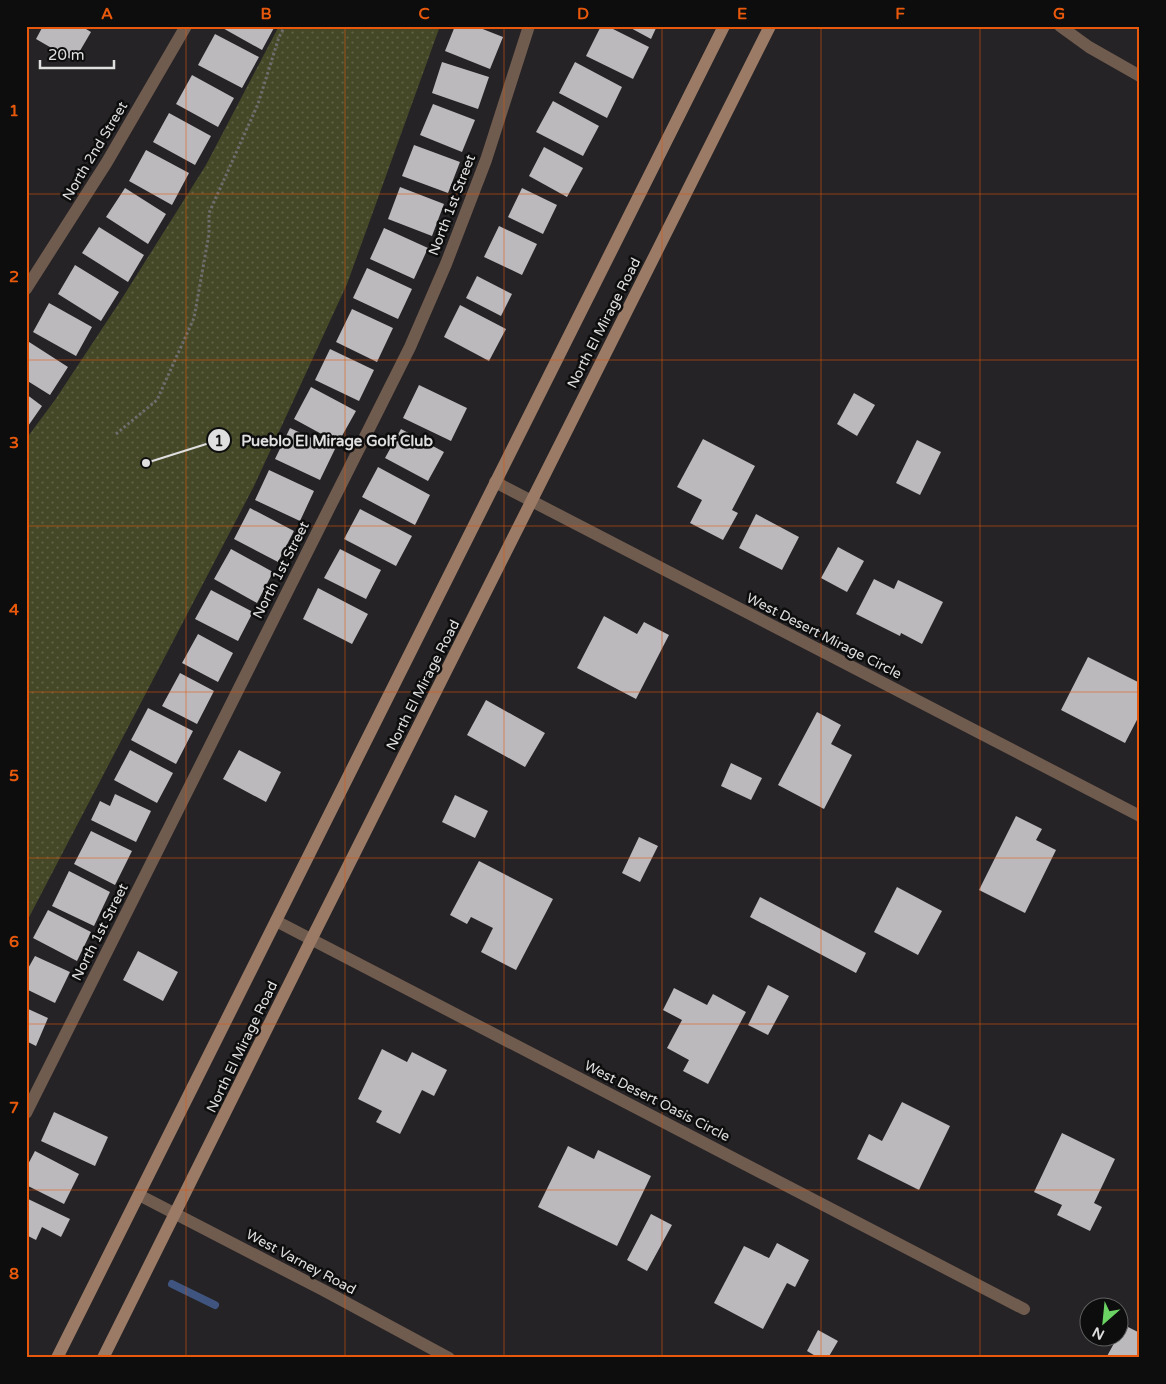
<svg xmlns="http://www.w3.org/2000/svg" width="1166" height="1384" font-family="'Varela Round',sans-serif">
  <style>
    .grass { fill: url(#grass-dots) }
    .lines { fill: none; stroke-linecap: round; stroke-linejoin: round }
    .stream { stroke: #3f547e; stroke-width: 8 }
    .building { fill: #bbb9bb }
    .path { stroke: #6e6d6e; stroke-width: 3; stroke-dasharray: 2.5 2.5; stroke-linecap: butt }
    .minor { stroke: #705b4f; stroke-width: 12 }
    .tertiary { stroke: #705b4f; stroke-width: 12 }
    .secondary { stroke: #9b7a66; stroke-width: 12 }
    .grid { fill: none; stroke: #e8590c; stroke-width: 1; stroke-opacity: 0.55 }
    .labels { text-anchor: middle; dominant-baseline: central; stroke-width: 5; stroke-linejoin: round; paint-order: stroke }
    .street-label { font-size: 14px; fill: #e0dfe0; stroke: #0d0d0e }
    .leader { fill: none; stroke: #e0dfe0; stroke-width: 2 }
    .callout-dot { fill: #e0dfe0; stroke: #0d0d0e; stroke-width: 2 }
    .mark-label { font-size: 15px; text-anchor: middle; font-weight: bold; fill: #111 }
    .callout-label { font-size: 15px; text-anchor: middle; font-weight: bold; fill: #e0dfe0; stroke: #0d0d0e; stroke-width: 5; stroke-linejoin: round; paint-order: stroke }
    .neatline { fill: none; stroke: #e8590c; stroke-width: 2 }
    .grid-label { font-size: 16px; text-anchor: middle; font-weight: bold; fill: #e8590c }
  </style>
  <defs>
    <pattern id="grass-dots" width="8" height="8" patternUnits="userSpaceOnUse" patternTransform="scale(1.25)"><rect width="8" height="8" fill="#454827"/><path d="M2 2h.1M6 6h.1" fill="none" stroke="#606246" stroke-width="1.8" stroke-linecap="round"/></pattern>
  </defs>
  <rect width="100%" height="100%" fill="#252325"/>
  <!-- grass -->
  <path class="grass" d="M279,26H440L347,284L254,486L26,923V439L55,400L121,300L206,165Z"/>
  <g class="lines">
    <!-- stream -->
    <path class="stream" d="M172,1284L215,1305"/>
  </g>
  <!-- building -->
  <path class="building" d="M43,26H81L91,32L74,61L36,39Z
    M219,26H275L262,50Z
    M455,26H475L503,37L490,69L445,51Z
    M601,26H607L649,47L633,79L586,56Z
    M627,26H657L651,39Z
    M215,34L259,57L242,88L198,65Z
    M442,62L489,77L478,109L432,93Z
    M575,62L622,87L607,118L559,93Z
    M192,75L234,98L218,127L176,104Z
    M553,101L599,126L583,156L536,132Z
    M433,104L475,120L462,152L420,135Z
    M169,113L211,136L195,165L153,142Z
    M414,145L460,162L448,193L402,176Z
    M544,147L583,168L567,197L529,176Z
    M146,150L189,173L172,205L129,181Z
    M400,187L444,204L432,236L388,219Z
    M125,188L166,214L148,244L106,217Z
    M522,188L557,205L543,234L508,217Z
    M499,226L537,244L522,275L484,257Z
    M99,227L144,255L128,282L82,253Z
    M384,228L428,248L414,279L370,259Z
    M75,265L119,292L101,321L58,294Z
    M367,268L412,289L398,319L353,298Z
    M477,276L512,294L501,316L466,298Z
    M49,303L92,327L76,356L33,332Z
    M460,305L506,329L489,361L444,337Z
    M352,309L393,328L377,362L336,342Z
    M26,340L68,367L50,395L26,380Z
    M330,349L374,370L359,401L315,380Z
    M419,385L467,408L451,441L403,418Z
    M311,387L356,411L338,443L294,419Z
    M854,393L875,405L857,436L837,424Z
    M26,394L42,406L26,429Z
    M290,428L335,449L320,480L275,459Z
    M401,429L444,452L428,481L385,458Z
    M703,439L755,466L732,510L738,513L723,540L690,523L702,500L677,487Z
    M917,440L941,452L920,495L896,483Z
    M378,467L430,495L415,525L362,497Z
    M269,470L314,491L300,521L255,500Z
    M250,508L294,531L278,562L234,539Z
    M360,509L412,536L396,566L344,539Z
    M756,514L799,537L782,570L739,548Z
    M838,547L864,561L847,592L821,578Z
    M231,549L273,572L257,603L214,579Z
    M340,549L381,570L366,599L324,578Z
    M874,579L894,589L898,580L943,602L922,644L901,633L900,636L856,614Z
    M318,588L368,614L352,644L303,619Z
    M211,590L253,612L238,641L195,619Z
    M604,616L637,634L644,622L669,635L636,699L577,668Z
    M198,634L233,653L218,682L182,663Z
    M1088,657L1140,683V714L1125,743L1061,710Z
    M180,673L214,691L197,724L162,706Z
    M486,700L545,733L525,767L467,735Z
    M148,708L193,731L176,764L131,740Z
    M817,712L841,725L831,744L852,755L824,809L778,785Z
    M130,750L173,773L157,803L114,780Z
    M239,750L281,772L266,802L223,779Z
    M731,763L762,778L751,800L721,786Z
    M115,794L151,811L136,842L91,820L100,801L110,806Z
    M455,795L488,811L475,838L442,822Z
    M1016,816L1042,829L1036,840L1056,850L1025,913L979,890Z
    M91,831L132,851L115,885L74,864Z
    M639,837L658,846L640,882L622,873Z
    M479,861L553,899L516,970L481,952L493,928L471,917L467,924L450,915Z
    M69,871L110,892L94,926L52,906Z
    M897,887L942,911L918,955L874,932Z
    M760,897L866,953L856,973L750,917Z
    M48,910L91,932L77,961L33,938Z
    M138,951L178,972L163,1001L123,980Z
    M35,956L70,972L55,1003L26,989V972Z
    M768,985L789,996L768,1035L748,1025Z
    M674,988L707,1005L713,994L746,1012L708,1084L683,1071L689,1060L667,1048L682,1020L663,1010Z
    M26,1008L48,1018L36,1046L26,1041Z
    M382,1049L407,1062L412,1052L447,1070L434,1096L422,1090L400,1134L376,1122L382,1111L358,1099Z
    M902,1102L950,1126L919,1190L857,1159L869,1134L882,1141Z
    M54,1112L108,1137L95,1166L41,1141Z
    M1062,1133L1115,1159L1094,1203L1102,1207L1090,1231L1057,1215L1062,1205L1034,1192Z
    M568,1146L594,1159L598,1150L651,1176L617,1246L538,1207Z
    M35,1151L79,1174L64,1204L26,1185V1168Z
    M26,1198L70,1219L61,1237L42,1227L36,1240L26,1235Z
    M651,1214L672,1225L647,1271L627,1260Z
    M777,1243L809,1260L795,1287L787,1283L763,1329L714,1303L744,1246L769,1258Z
    M1124,1325L1140,1333V1358H1106Z
    M818,1330L838,1341L828,1358H819L807,1351Z"/>
  <g class="lines">
    <!-- path -->
    <path class="path" d="M394,26L396,28
      M116,434L157,400L194,318L209,234V213L258,104L279,37L285,26"/>
    <!-- minor -->
    <path class="minor" d="M1060,26L1089,47L1140,76
      M26,289L107,162L186,26
      M495,482L1140,816
      M276,921L1024,1309
      M26,1113L410,347L446,264L486,160L529,26"/>
    <!-- tertiary -->
    <path class="tertiary" d="M139,1195L323,1290L449,1358"/>
    <!-- secondary -->
    <path class="secondary" d="M57,1358L724,26
      M103,1358L311,940L770,26"/>
  </g>
  <!-- grid -->
  <path class="grid" d="M186,26V1358M345,26V1358M504,26V1358M662,26V1358M821,26V1358M980,26V1358M26,194H1140M26,360H1140M26,526H1140M26,692H1140M26,858H1140M26,1024H1140M26,1190H1140"/>
  <g class="labels">
    <!-- street labels -->
    <g class="street-label">
      <text transform="translate(95 151) rotate(-59)">North 2nd Street</text>
      <text transform="translate(452 205) rotate(-69)">North 1st Street</text>
      <text transform="translate(604 323) rotate(-63)">North El Mirage Road</text>
      <text transform="translate(281 570) rotate(-63)">North 1st Street</text>
      <text transform="translate(824 636) rotate(27)">West Desert Mirage Circle</text>
      <text transform="translate(423 685) rotate(-63)">North El Mirage Road</text>
      <text transform="translate(100 932) rotate(-63)">North 1st Street</text>
      <text transform="translate(242 1047) rotate(-64)">North El Mirage Road</text>
      <text transform="translate(657 1101) rotate(27)">West Desert Oasis Circle</text>
      <text transform="translate(301 1262) rotate(28)">West Varney Road</text>
    </g>
  </g>
  <!-- callouts -->
  <path class="leader" d="M146 463L219 440"/>
  <g class="callout-dot">
    <circle cx="146" cy="463" r="5"/>
    <circle cx="219" cy="440" r="12"/>
  </g>
  <g class="mark-label">
    <text x="219" y="446">1</text>
  </g>
  <g class="callout-label">
    <text x="337" y="446">Pueblo El Mirage Golf Club</text>
  </g>
  <!-- border -->
  <rect width="1166" height="1384" fill="none" stroke="#0d0d0e" stroke-width="55"/>
  <!-- north arrow -->
  <g transform="translate(1104 1322) rotate(207)"><circle r="24" fill="#0d0d0e" stroke="#616162"/>
  <path d="M0-4L9 19L0 12L-9 19Z" fill="#6bd363"/>
  <text y="-8" font-size="14" font-weight="bold" text-anchor="middle" fill="#e0dfe0">N</text>
  </g>
  <!-- scale -->
  <path d="M40 60v8h74v-8" fill="none" stroke="#e0dfe0" stroke-width="2.5"/>
  <text x="48" y="60" font-size="15" fill="#e0dfe0" stroke="#0d0d0e" stroke-width="4" paint-order="stroke">20 m</text>
  <rect x="28" y="28" width="1110" height="1328" class="neatline"/>
  <g class="grid-label">
    <text x="107" y="19">A</text>
    <text x="266" y="19">B</text>
    <text x="424" y="19">C</text>
    <text x="583" y="19">D</text>
    <text x="742" y="19">E</text>
    <text x="900" y="19">F</text>
    <text x="1059" y="19">G</text>
    <text x="14" y="116">1</text>
    <text x="14" y="282">2</text>
    <text x="14" y="448">3</text>
    <text x="14" y="615">4</text>
    <text x="14" y="781">5</text>
    <text x="14" y="947">6</text>
    <text x="14" y="1113">7</text>
    <text x="14" y="1279">8</text>
  </g>
</svg>
